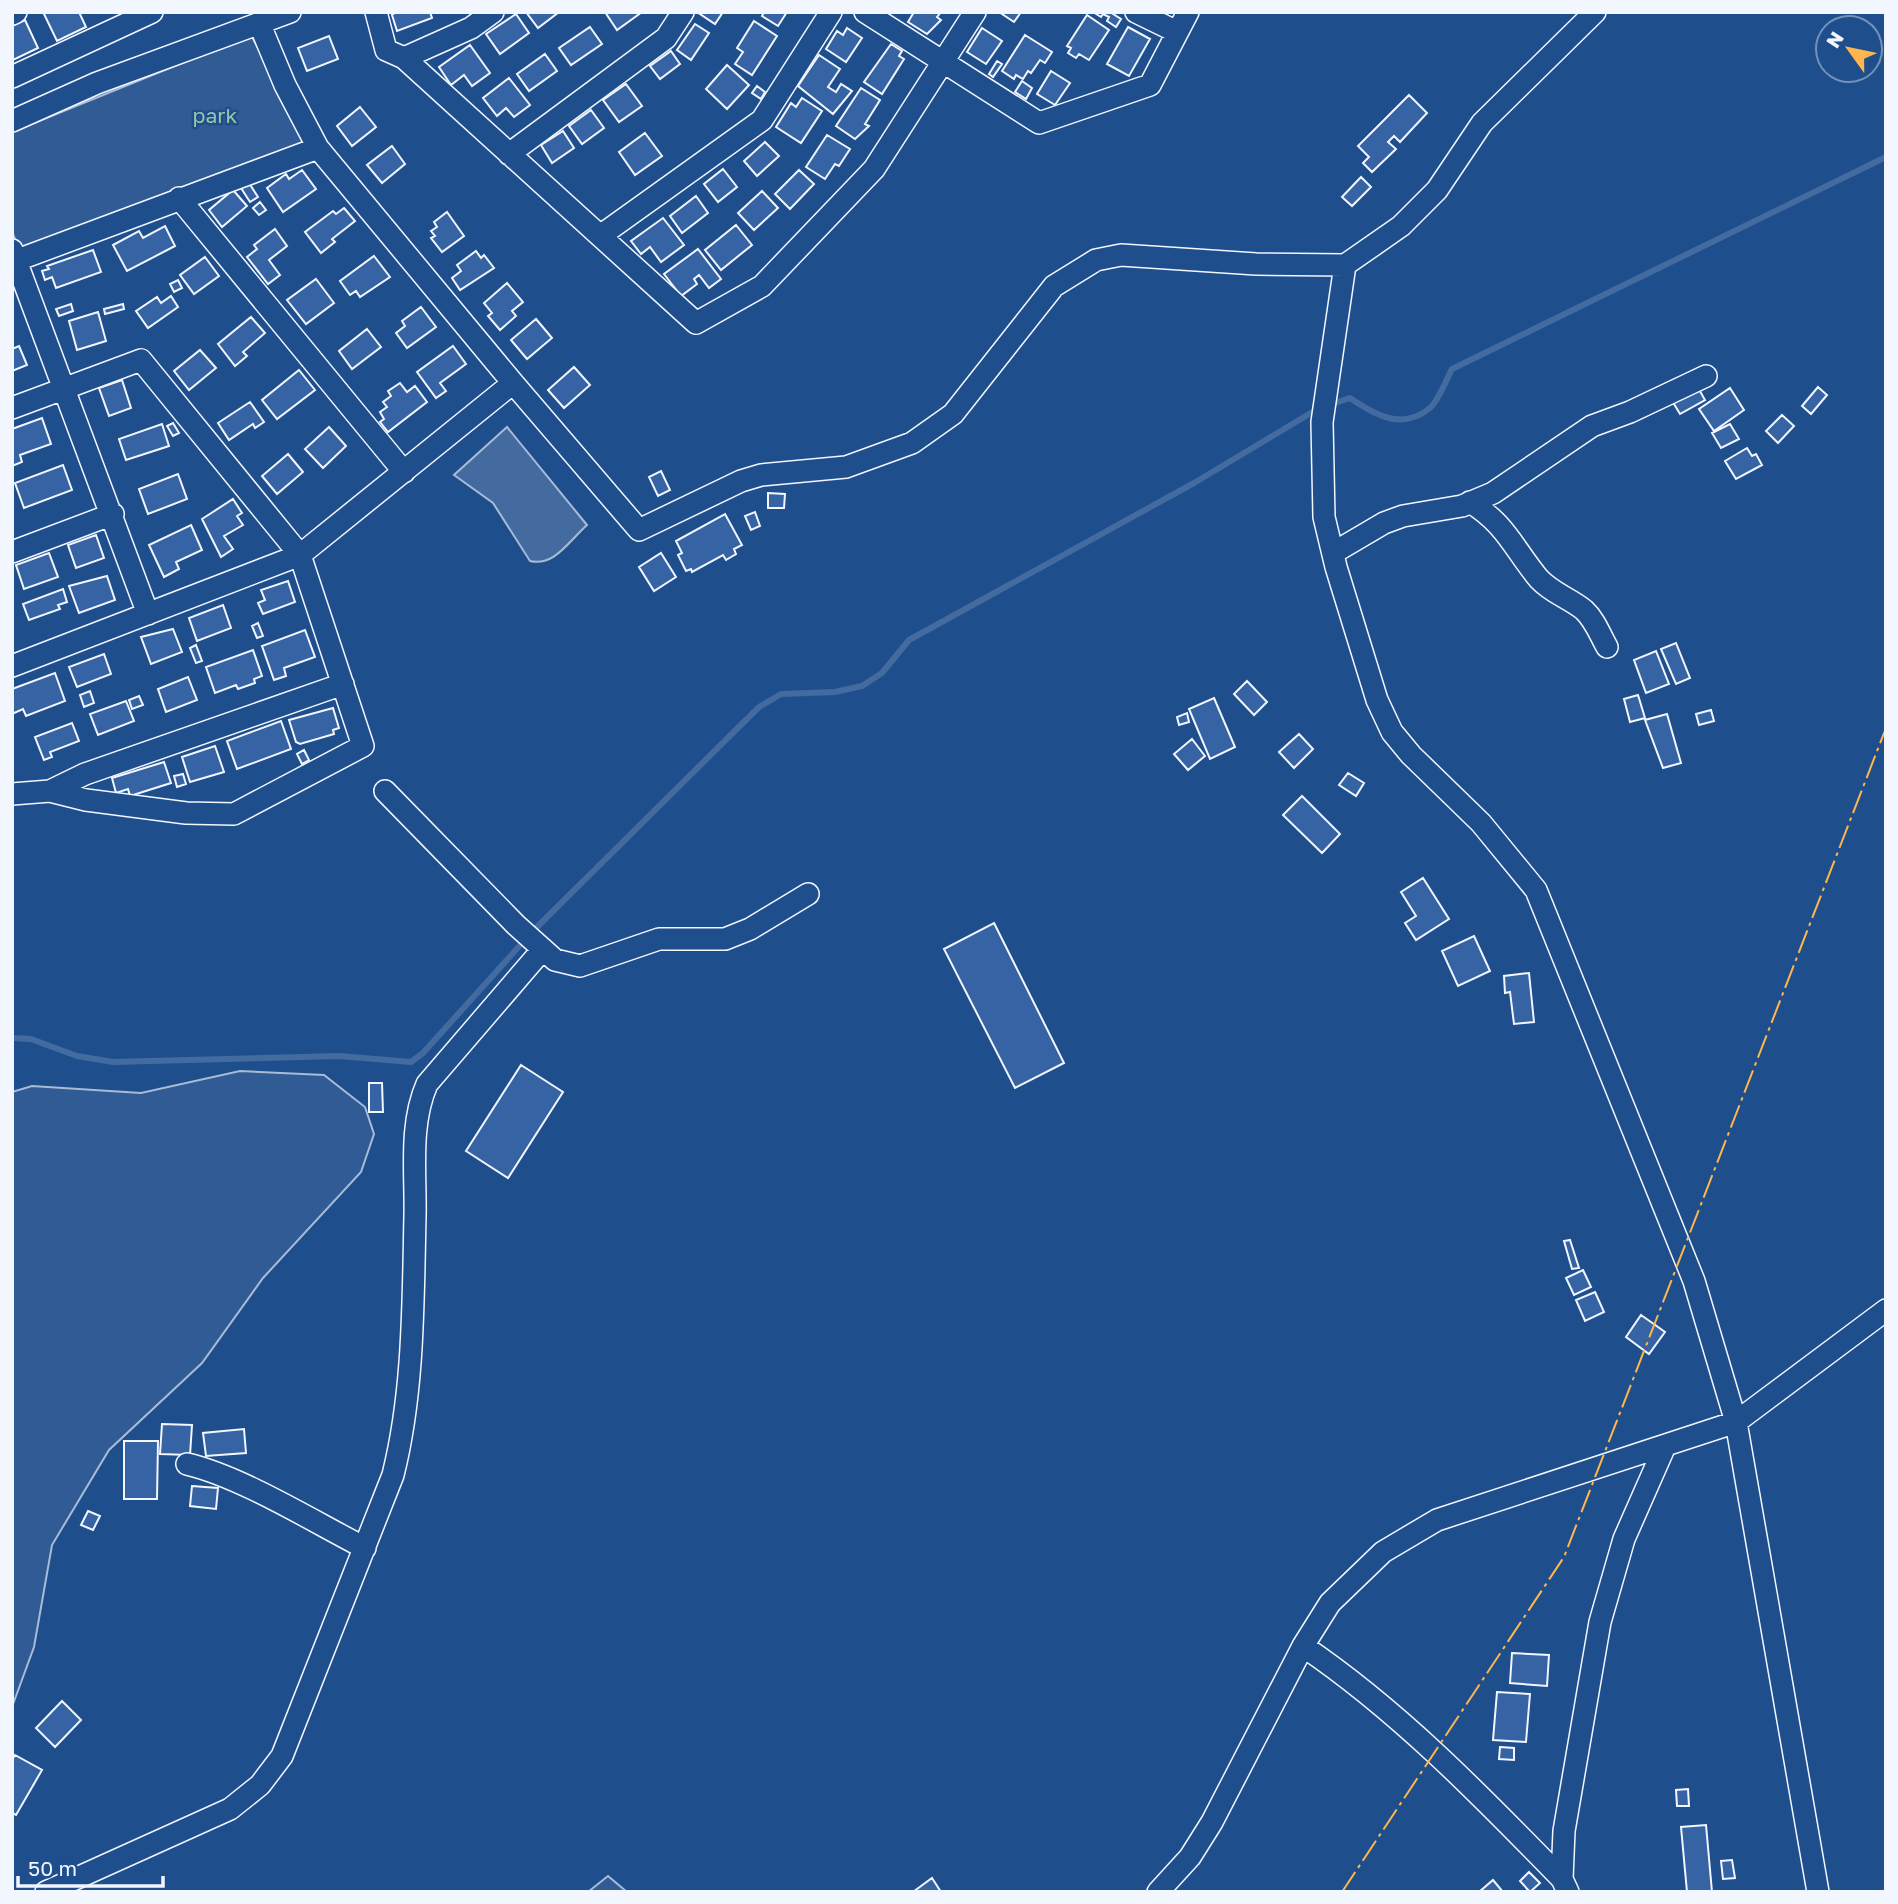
<svg xmlns="http://www.w3.org/2000/svg" width="1898" height="1904" font-family="'Golos Text',sans-serif">
  <style>
    .built { fill: #305b95; stroke: #a8bbd7; stroke-width: 2 }
    .water { fill: #446ba0; stroke: #a8bbd7; stroke-width: 2 }
    .lines { fill: none; stroke-linecap: round; stroke-linejoin: round }
    .stream { stroke: #446ba0; stroke-width: 6 }
    .building { fill: #3563a3; stroke: #f2f6ff; stroke-width: 2 }
    .minor-casing { stroke: #f2f6ff; stroke-width: 24 }
    .minor { stroke: #1f4e8c; stroke-width: 21 }
    .power { stroke: #ffb74d; stroke-width: 2; stroke-dasharray: 24 5 3.5 5; stroke-linecap: butt }
    .labels { text-anchor: middle; dominant-baseline: central; stroke-width: 5; stroke-linejoin: round; paint-order: stroke }
    .park-label { font-size: 21px; fill: #97c8a6; stroke: #1f4e8c }
  </style>
  <rect width="100%" height="100%" fill="#1f4e8c"/>
  <!-- built -->
  <path class="built" d="M251,35L308,144L20,252L12,231V132Z
    M240,1071L324,1075L365,1107L374,1134L361,1172L263,1278L202,1363L109,1450L52,1545L34,1647L12,1707V1092L32,1086L141,1093Z
    M608,1876L627,1892H588Z"/>
  <!-- water -->
  <path class="water" d="M507,427L587,525C569,541 554,567 530,561L493,503L454,475Z"/>
  <g class="lines">
    <!-- stream -->
    <path class="stream" d="M1329,405L1350,398C1375,415 1402,431 1430,408C1439,400 1446,380 1452,369L1886,157
      M12,1038L31,1039L77,1056L113,1062L339,1056L411,1062L423,1053L532,932L759,707L781,694L835,692L862,686L882,673L909,640L1194,483L1319,408"/>
  </g>
  <!-- building -->
  <path class="building" d="M48,12H79L86,27L57,41L44,14Z
    M396,12H430L432,18L397,31L392,15Z
    M526,12H559L538,28Z
    M605,12H642L617,30Z
    M697,12H723L715,24Z
    M764,12H787L778,26L762,16Z
    M914,12H941L937,17L941,20L927,34L908,22Z
    M999,12H1021L1014,22Z
    M1093,12H1110L1121,19L1116,27L1107,21L1109,17L1103,14L1101,17Z
    M516,14L529,33L500,54L486,34Z
    M1087,15L1109,30L1089,60L1079,54L1076,58L1068,53L1071,48L1067,46Z
    M25,20L38,48L13,60L12,26Z
    M754,21L777,36L752,75L735,64L743,52L737,48Z
    M695,24L709,33L691,60L677,50Z
    M590,27L602,44L571,65L559,48Z
    M1128,27L1150,39L1129,76L1107,64Z
    M847,28L862,38L846,62L826,49L837,31L843,35Z
    M982,28L1002,41L986,64L967,52Z
    M1025,35L1052,52L1045,63L1040,60L1031,73L1028,71L1023,79L1016,75L1014,79L1002,71Z
    M329,36L338,59L307,71L298,48Z
    M891,44L902,51L899,56L904,59L882,94L864,82Z
    M470,45L490,73L472,86L464,75L451,85L439,67Z
    M671,51L680,64L660,79L650,66Z
    M545,54L557,71L529,91L517,74Z
    M819,55L840,69L828,87L836,92L841,84L852,91L833,114L798,86Z
    M997,61L1002,64L993,77L989,74Z
    M727,65L749,85L727,109L706,89Z
    M1051,71L1070,83L1055,105L1037,94Z
    M509,78L530,105L514,117L506,108L497,116L483,98Z
    M1022,81L1032,88L1026,99L1015,92Z
    M626,84L642,106L619,122L603,100Z
    M757,86L765,92L761,99L752,93Z
    M861,88L880,100L865,124L869,126L855,139L836,126Z
    M1409,95L1427,113L1400,142L1394,136L1388,142L1396,149L1372,172L1363,163L1369,157L1358,146Z
    M802,98L822,111L801,143L776,127L791,103L796,107Z
    M360,107L376,127L352,146L337,126Z
    M591,110L604,128L582,144L569,126Z
    M563,131L574,148L552,163L541,145Z
    M645,133L662,156L635,175L619,152Z
    M827,135L850,149L839,166L835,164L825,179L806,167Z
    M765,142L779,156L757,176L744,161Z
    M392,146L405,164L382,183L367,165Z
    M723,169L737,187L718,202L704,184Z
    M302,170L316,189L283,212L267,188L286,174L289,179Z
    M799,170L814,184L790,209L775,194Z
    M1361,177L1371,187L1352,206L1342,197Z
    M249,183L258,197L250,202L241,188Z
    M233,190L247,206L222,227L209,210Z
    M762,191L778,208L754,230L738,213Z
    M696,196L708,213L682,233L670,216Z
    M260,202L266,210L259,215L253,208Z
    M344,208L355,221L332,239L335,242L321,253L305,232L333,211L336,214Z
    M447,212L464,236L442,252L431,238L435,236L431,231L437,227L434,222Z
    M663,218L684,245L661,262L650,247L641,254L631,241Z
    M736,225L752,245L721,270L705,250Z
    M165,226L175,246L127,271L113,245L139,231L143,238Z
    M275,229L287,246L269,260L280,275L268,284L247,257L257,249L254,245Z
    M698,249L721,279L709,288L699,275L694,279L697,284L681,296L664,274Z
    M93,250L101,272L56,288L52,277L45,280L42,271L49,269L47,266Z
    M476,251L481,258L484,255L494,268L460,290L452,278L461,271L457,265Z
    M374,256L390,277L360,297L356,291L350,295L340,281Z
    M205,257L219,276L194,294L180,275Z
    M316,279L334,303L306,324L287,300Z
    M178,280L182,288L174,292L170,284Z
    M507,283L523,302L512,311L516,316L500,330L488,316L492,313L484,303Z
    M171,296L178,307L148,328L136,311L157,297L161,303Z
    M71,304L73,311L59,316L56,309Z
    M123,304L124,309L105,314L104,309Z
    M421,307L436,327L407,348L396,333L405,326L402,321Z
    M98,312L106,341L77,350L69,321Z
    M251,317L265,333L243,352L247,356L235,366L218,344Z
    M536,319L552,338L527,359L511,340Z
    M367,329L381,347L352,369L339,351Z
    M19,346L27,365L12,371V349Z
    M453,346L466,364L440,383L446,391L436,398L417,372Z
    M200,350L216,368L189,390L174,371Z
    M574,367L590,385L564,408L548,390Z
    M299,370L315,390L277,419L262,400Z
    M122,380L131,408L109,416L99,388Z
    M400,383L407,392L415,386L427,402L388,432L380,422L384,419L380,412L387,407L383,402L391,396L388,391Z
    M1696,384L1705,400L1680,414L1671,399Z
    M1818,387L1827,395L1811,414L1802,406Z
    M1730,388L1744,410L1714,431L1699,409Z
    M250,402L264,422L255,428L253,424L229,440L218,423Z
    M1782,415L1794,426L1778,443L1766,431Z
    M42,418L51,444L20,455L22,462L12,466V429Z
    M173,423L179,433L173,436L167,426Z
    M162,424L169,446L126,460L119,439Z
    M1730,424L1739,439L1721,448L1712,433Z
    M329,427L346,446L323,468L305,449Z
    M1747,448L1752,456L1756,454L1762,465L1736,479L1725,461Z
    M288,454L303,472L277,494L262,476Z
    M63,465L72,490L24,508L15,483Z
    M661,471L670,490L658,496L649,477Z
    M178,474L187,499L148,514L139,489Z
    M768,493L785,494L784,508H768Z
    M233,499L242,513L237,516L243,525L224,536L233,549L221,557L202,519Z
    M755,512L760,526L751,530L745,516Z
    M725,514L742,545L734,549L736,554L726,560L723,555L692,572L691,569L686,571L678,555L682,553L676,541Z
    M191,525L202,550L176,562L179,569L164,577L149,545Z
    M96,535L104,558L76,568L68,545Z
    M49,553L58,577L24,589L16,565Z
    M661,553L676,577L654,591L639,567Z
    M107,576L115,600L79,613L69,586Z
    M288,581L295,602L263,614L258,603L265,600L261,590Z
    M63,589L67,602L58,605L60,609L29,620L23,604Z
    M223,605L231,628L197,641L189,618Z
    M258,623L263,636L257,638L252,626Z
    M173,629L182,652L151,664L141,637Z
    M305,630L315,657L284,668L286,676L274,680L262,646Z
    M1676,643L1690,678L1676,684L1661,649Z
    M196,645L202,661L196,663L190,648Z
    M253,650L262,676L254,679L255,683L238,689L236,685L215,693L206,667Z
    M1656,651L1669,684L1646,693L1634,660Z
    M104,654L111,674L77,687L69,667Z
    M55,673L65,701L26,716L23,709L12,714V689Z
    M188,677L197,700L166,712L158,689Z
    M1247,681L1267,702L1254,715L1234,694Z
    M90,691L94,703L84,707L80,695Z
    M1638,695L1645,718L1630,722L1624,699Z
    M139,696L143,705L132,709L129,700Z
    M1214,698L1235,747L1210,759L1189,709Z
    M126,701L134,721L98,735L90,714Z
    M333,708L339,728L333,730L334,734L300,744L296,742L289,720Z
    M1711,710L1714,721L1699,725L1696,714Z
    M1187,713L1189,722L1179,725L1177,717Z
    M1667,714L1681,763L1663,768L1645,720Z
    M281,721L291,749L237,769L227,741Z
    M72,723L79,741L50,752L52,757L44,760L35,737Z
    M1299,734L1313,749L1294,768L1279,752Z
    M1192,739L1205,756L1188,770L1174,754Z
    M215,746L224,772L190,782L182,757Z
    M304,750L309,760L302,764L297,754Z
    M164,762L171,783L130,796L128,789L116,793L112,778Z
    M1348,773L1364,783L1356,796L1339,785Z
    M183,774L186,784L177,787L174,776Z
    M1302,796L1340,834L1322,853L1283,815Z
    M1423,878L1449,919L1416,940L1405,923L1416,916L1401,892Z
    M994,923L1064,1063L1015,1088L944,949Z
    M1474,936L1490,971L1458,986L1442,951Z
    M1529,973L1534,1022L1514,1024L1510,992L1505,993L1504,976Z
    M521,1065L563,1092L508,1178L466,1151Z
    M369,1083H382L383,1112H369Z
    M1570,1240L1579,1268L1572,1269L1564,1241Z
    M1583,1270L1591,1287L1574,1295L1566,1278Z
    M1595,1292L1604,1312L1585,1321L1576,1300Z
    M1641,1315L1665,1332L1649,1354L1626,1337Z
    M162,1424L192,1425L190,1455L160,1454Z
    M244,1429L246,1453L206,1456L203,1433Z
    M124,1441H158L157,1499H124Z
    M192,1486L218,1488L216,1509L190,1506Z
    M88,1511L100,1516L93,1530L81,1525Z
    M1512,1653L1549,1655L1547,1686L1510,1683Z
    M1497,1692L1530,1694L1526,1742L1493,1740Z
    M62,1701L81,1720L55,1747L36,1728Z
    M1500,1747L1514,1748V1760L1499,1759Z
    M15,1755L42,1770L16,1815L12,1813V1760Z
    M1688,1789L1689,1806H1677L1676,1790Z
    M1706,1825L1712,1892H1687L1681,1827Z
    M1732,1860L1735,1878L1723,1879L1721,1861Z
    M1529,1872L1540,1883L1530,1892L1520,1881Z
    M932,1878L941,1892H913Z
    M1493,1880L1503,1892H1479Z"/>
  <g class="lines">
    <defs>
      <path id="minor" d="M376,12L386,50L404,58L696,323L762,286L874,169L975,12
        M865,12L1039,123L1150,85L1188,12
        M1136,12L1177,32
        M12,14L16,12
        M260,25L285,85L318,148L513,383L639,530L741,481L761,475L846,467L912,443L953,414L1054,286L1096,260L1121,255L1256,264L1345,265L1401,226L1437,190L1482,123L1595,12
        M404,58L471,28L493,12
        M12,77L152,12
        M12,121L97,83L290,12
        M509,154L666,38L683,12
        M179,198L404,472
        M600,236L762,120L831,12
        M12,250L148,614
        M12,262L318,148
        M1345,265L1322,422L1324,517L1336,567L1377,700L1392,732L1411,755L1481,823L1536,890L1694,1281L1736,1422L1818,1892
        M12,408L141,360L300,555L363,746L234,814L186,813L86,800L50,791
        M1470,502C1506,524 1514,549 1539,579C1552,593 1569,598 1584,610C1595,620 1600,635 1607,647
        M12,552L113,514
        M1333,553L1384,523L1403,516L1462,506L1493,493L1592,426L1630,412L1706,376
        M12,666L300,555L513,383
        M385,791L516,925L555,960L580,966L659,939H725L750,929L808,894
        M12,794L50,791L85,774L343,684
        M187,1464C242,1477 314,1522 365,1548
        M1303,1646C1399,1711 1481,1796 1562,1879
        M46,1892L230,1809L260,1785L282,1756L393,1475C414,1391 413,1302 415,1216C416,1173 409,1125 427,1084L543,949
        M1158,1892L1190,1857L1212,1822L1303,1646L1330,1603L1383,1552L1437,1520L1736,1422L1886,1310
        M1568,1892L1562,1879L1564,1831L1600,1622L1624,1539L1665,1446"/>
    </defs>
    <!-- minor casing -->
    <use href="#minor" class="minor-casing"/>
    <!-- minor -->
    <use href="#minor" class="minor"/>
    <!-- power -->
    <path class="power" d="M1342,1892L1564,1557L1886,728"/>
  </g>
  <g class="labels">
    <!-- park labels -->
    <g class="park-label">
      <text x="215" y="115">park</text>
    </g>
  </g>
  <!-- border -->
  <rect width="1898" height="1904" fill="none" stroke="#f2f6ff" stroke-width="28"/>
  <!-- north arrow -->
  <g transform="translate(1849 49) rotate(303)"><circle r="33" fill="#1f4e8c" stroke="#7391ba" stroke-width="2"/>
  <path d="M0-5L12 26L0 18L-12 26Z" fill="#ffb74d"/>
  <text y="-10" font-size="19" font-weight="bold" text-anchor="middle" fill="#f2f6ff">N</text>
  </g>
  <!-- scale -->
  <path d="M18 1876v10h145v-10" fill="none" stroke="#f2f6ff" stroke-width="3.5"/>
  <text x="28" y="1876" font-size="21" fill="#f2f6ff" stroke="#1f4e8c" stroke-width="5" paint-order="stroke">50 m</text>
</svg>
